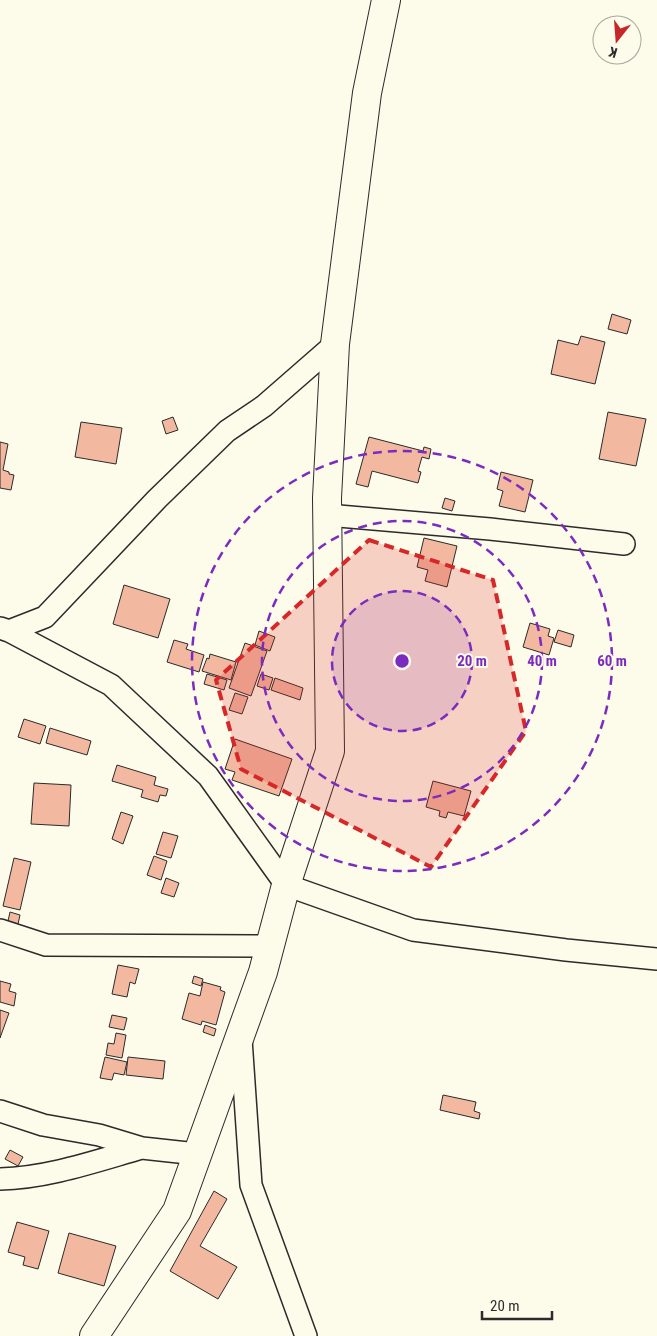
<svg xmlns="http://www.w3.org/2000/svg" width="657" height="1336" font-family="'Roboto Condensed',sans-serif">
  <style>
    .building { fill: #f2b8a0; stroke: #2b2b2b }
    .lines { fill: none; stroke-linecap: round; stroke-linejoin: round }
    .street-casing { stroke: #2b2b2b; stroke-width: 24 }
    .secondary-casing { stroke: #2b2b2b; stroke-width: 30 }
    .street { stroke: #fdfbea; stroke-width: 21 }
    .secondary { stroke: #fdfbea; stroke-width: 28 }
    .marked { fill: #d62828; fill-opacity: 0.2; stroke: #d62828; stroke-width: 4; stroke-dasharray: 10 6; stroke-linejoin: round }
    .ring { fill: none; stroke: #7b2cbf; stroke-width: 2.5; stroke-dasharray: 9 6 }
    .centre { fill: #7b2cbf; stroke: #fdfbea; stroke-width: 2.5 }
    .ring-label { font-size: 15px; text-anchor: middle; font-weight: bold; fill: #7b2cbf; stroke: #fdfbea; stroke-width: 4; stroke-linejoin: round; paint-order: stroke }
  </style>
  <rect width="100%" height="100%" fill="#fdfbea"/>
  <!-- building -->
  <path class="building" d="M612,314L631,320L627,334L608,329Z
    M581,336L605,342L595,384L551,374L558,340L578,345Z
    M608,412L646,419L636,466L599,459Z
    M173,417L178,430L166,434L162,421Z
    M81,422L122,428L116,464L75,457Z
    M369,437L423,451L424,447L431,449L429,459L422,457L418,471L421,472L418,483L372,471L368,487L356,484Z
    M0,442L8,444L3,470L9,472V474L14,475L11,490L0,488Z
    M501,472L533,480L525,512L499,506L503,491L497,489Z
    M445,498L455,501L452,511L442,508Z
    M424,538L457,546L447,587L425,581L428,570L417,567Z
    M124,585L170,599L158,638L113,624Z
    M530,623L550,629L548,636L554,638L549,655L523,647Z
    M558,630L574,635L571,647L554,642Z
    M259,631L275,637L270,651L255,645Z
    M174,640L188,644L186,649L204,655L199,672L167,662Z
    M245,643L267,651L251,696L229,688Z
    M210,654L236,662L231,680L202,671L207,658L209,659Z
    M207,674L227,680L224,690L204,684Z
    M261,674L273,678L269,690L257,686Z
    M275,678L303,688L300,700L271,690Z
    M235,693L248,697L242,714L229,710Z
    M24,719L46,726L40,744L18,737Z
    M50,728L91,741L87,755L46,743Z
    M235,739L292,759L279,796L232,780L235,772L225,769Z
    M117,765L156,777L154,785L168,789L166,796L160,795L158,802L141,797L143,790L112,781Z
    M433,781L471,791L464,816L448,812L446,818L439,816L440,811L426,807Z
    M34,783L71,785L69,826L31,824Z
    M121,812L133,816L123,844L112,839Z
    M163,832L178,836L171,858L156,854Z
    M154,856L167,861L161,880L147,875Z
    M14,858L31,862L20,910L3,906Z
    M166,878L179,883L174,897L161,893Z
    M10,912L20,915L18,924L8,921Z
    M118,965L139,969L135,984L130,982L127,997L112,994Z
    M194,976L203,979L201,986L192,983Z
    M0,981L11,984L9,991L16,993L14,1006L0,1002Z
    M203,982L221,987L220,990L225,992L216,1025L202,1021L201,1025L182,1019L189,993L200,996Z
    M0,1010L9,1013L0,1038Z
    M112,1015L127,1018L124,1030L109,1027Z
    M205,1025L216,1029L214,1036L203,1032Z
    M116,1033L126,1035L122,1058L106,1055L108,1043L114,1044Z
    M105,1057L127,1062L124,1075L114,1073L112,1080L100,1078Z
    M128,1057L165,1061L163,1079L126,1075Z
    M443,1095L476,1102L474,1111L480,1113L479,1119L440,1110Z
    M10,1150L23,1157L18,1166L5,1159Z
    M214,1191L227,1199L200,1246L237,1267L218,1299L170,1271Z
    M17,1222L49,1231L38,1269L23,1265L25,1257L8,1252Z
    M69,1233L116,1246L104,1286L58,1273Z"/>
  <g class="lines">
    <defs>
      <path id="street" d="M327,515L490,529L624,544
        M0,628L9,631L111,685L208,776L286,885L413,930L566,950L657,959
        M9,631L45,617L157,499L227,431L264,406L335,344
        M0,930L46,945L270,946
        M241,1039L251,1185L306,1336
        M0,1111L43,1125L99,1135L142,1148L197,1154
        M0,1179C48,1178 96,1161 142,1148"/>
      <path id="secondary" d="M94,1336L177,1211L263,972L286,885L330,751L327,498L335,344L367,93L386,0"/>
    </defs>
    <!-- street casing -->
    <use href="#street" class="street-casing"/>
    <!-- secondary casing -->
    <use href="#secondary" class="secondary-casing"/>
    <!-- street -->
    <use href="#street" class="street"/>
    <!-- secondary -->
    <use href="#secondary" class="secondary"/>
  </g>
  <!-- marked area -->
  <path class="marked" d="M369,540L493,580L526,731L431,867L241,769L216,680Z"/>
  <!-- distance rings -->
  <circle cx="402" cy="661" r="70" fill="#7b2cbf" fill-opacity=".12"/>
  <g class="ring">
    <circle cx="402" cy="661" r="70"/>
    <circle cx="402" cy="661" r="140"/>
    <circle cx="402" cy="661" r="210"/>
  </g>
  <circle cx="402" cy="661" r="8" class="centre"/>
  <g class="ring-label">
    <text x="472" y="666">20 m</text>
    <text x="542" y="666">40 m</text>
    <text x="612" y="666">60 m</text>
  </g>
  <!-- north arrow -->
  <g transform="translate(617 40) rotate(197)"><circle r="24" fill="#fdfbea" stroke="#a9a89e"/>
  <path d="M0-4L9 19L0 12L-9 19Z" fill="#c62828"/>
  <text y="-8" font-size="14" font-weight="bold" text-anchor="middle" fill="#2b2b2b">K</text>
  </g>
  <!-- scale -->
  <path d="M482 1311v8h70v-8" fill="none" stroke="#2b2b2b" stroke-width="2.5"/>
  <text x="490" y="1311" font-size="15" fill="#2b2b2b" stroke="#fdfbea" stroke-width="4" paint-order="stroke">20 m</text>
</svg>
